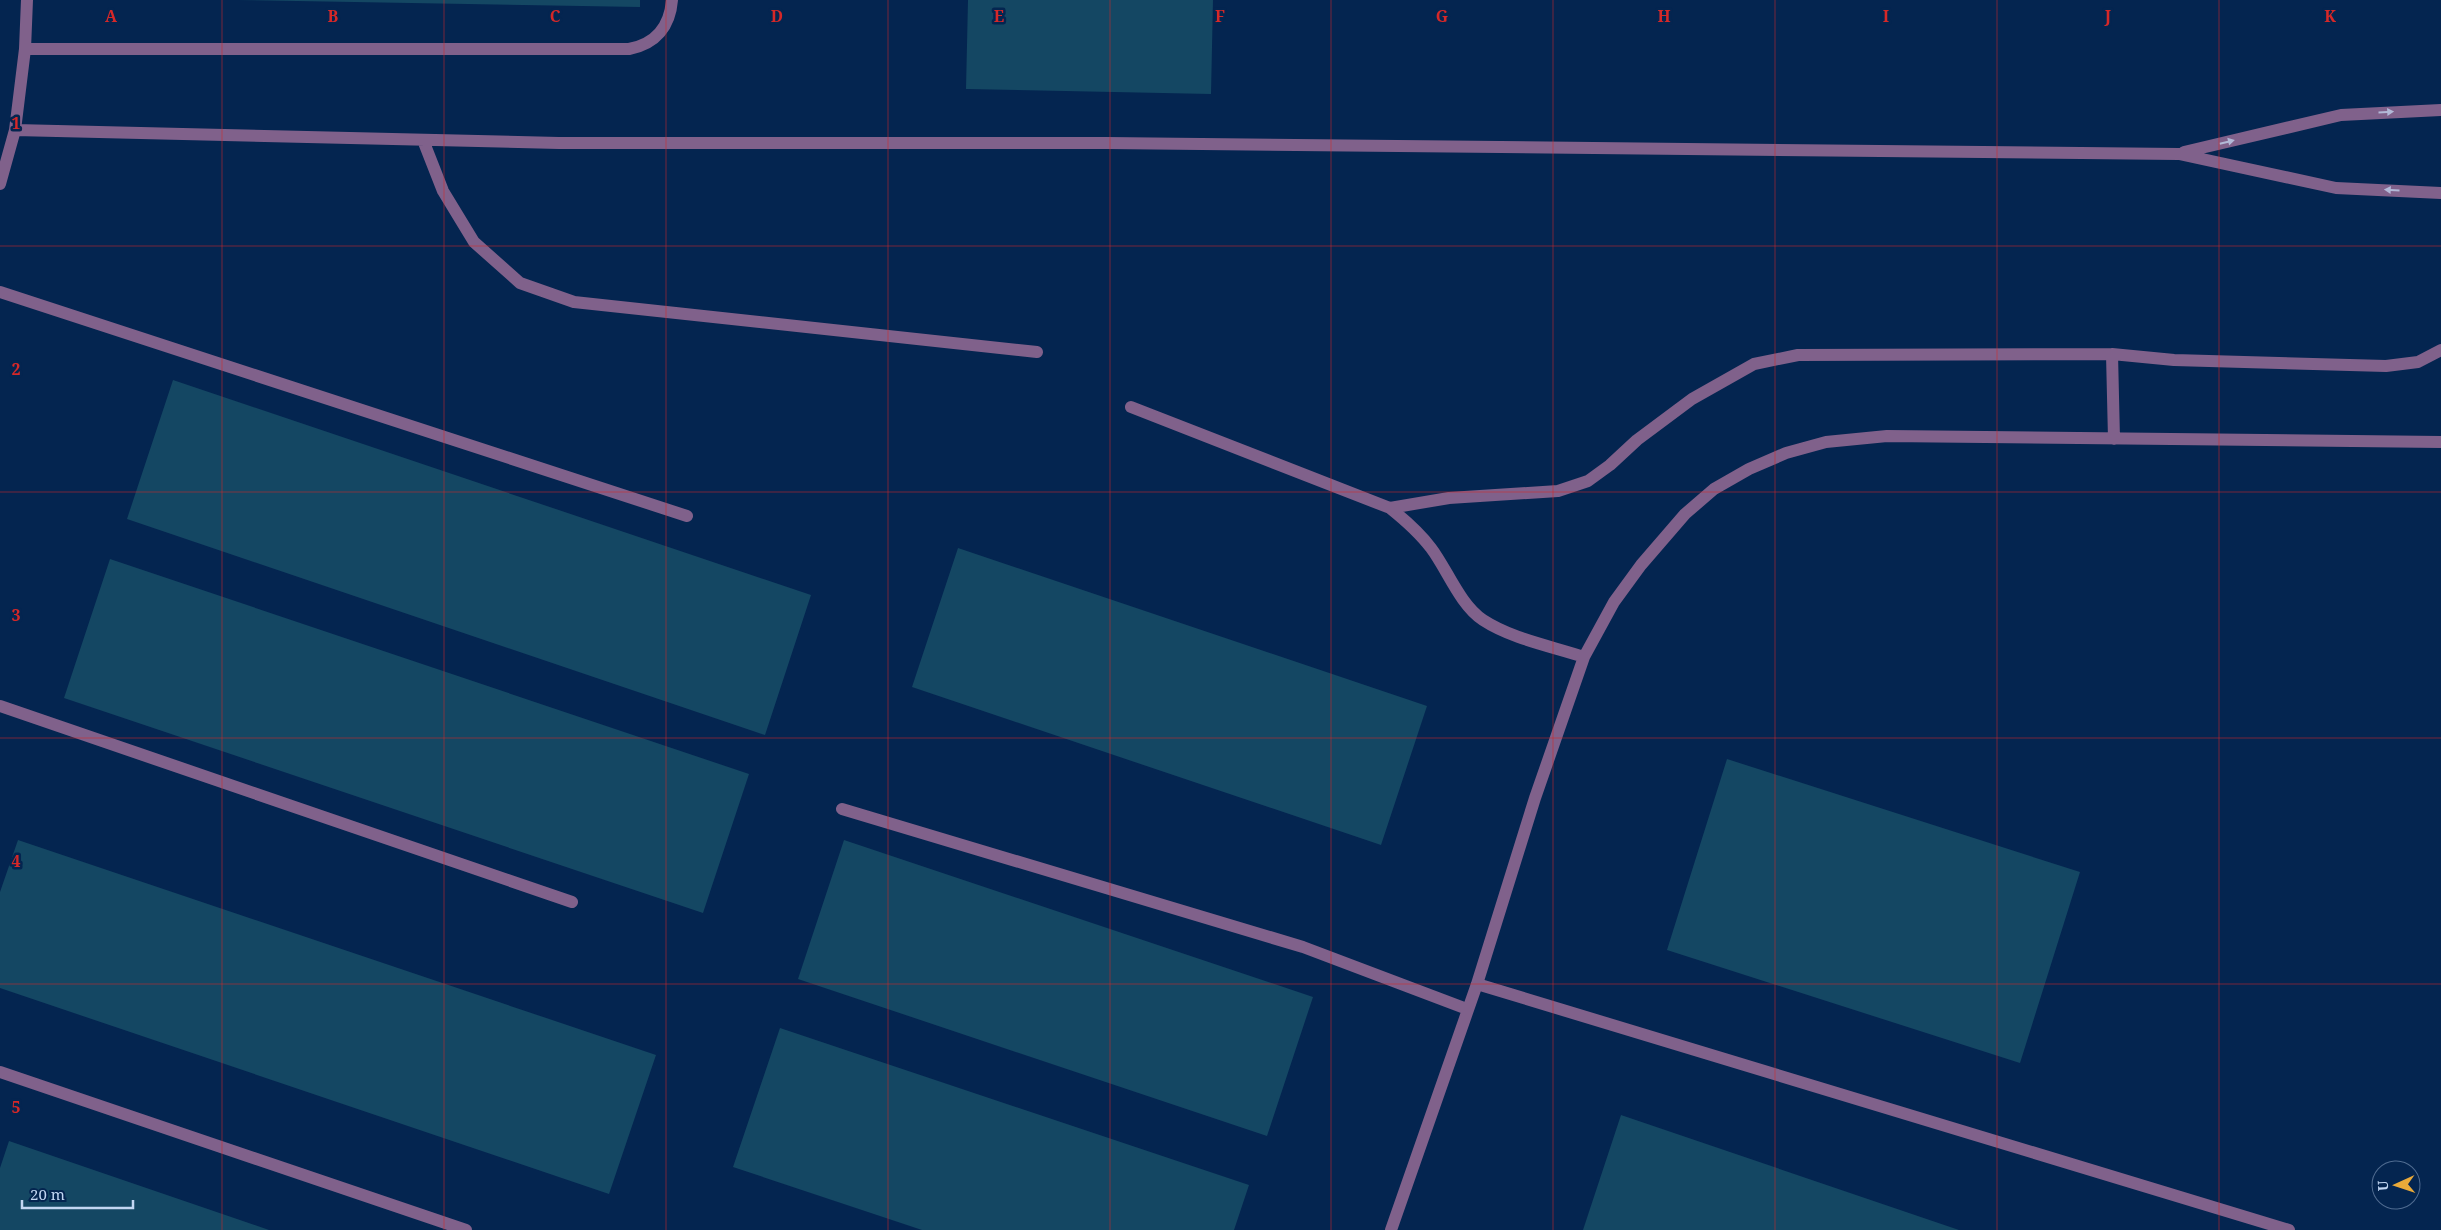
<svg xmlns="http://www.w3.org/2000/svg" width="2441" height="1230" font-family="'Noto Serif',serif">
  <style>
    .building { fill: #144763 }
    .lines { fill: none; stroke-linecap: round; stroke-linejoin: round }
    .minor { stroke: #80618b; stroke-width: 12 }
    .oneway { fill: #b2b9d8 }
    .grid { fill: none; stroke: #d62828; stroke-width: 1; stroke-opacity: 0.55 }
    .grid-label { font-size: 16px; text-anchor: middle; font-weight: bold; fill: #d62828; stroke: #042550; stroke-width: 5; stroke-linejoin: round; paint-order: stroke }
  </style>
  <rect width="100%" height="100%" fill="#042550"/>
  <!-- building -->
  <path class="building" d="M237,0H640V7Z
    M968,0H1213L1211,94L966,89Z
    M173,380L811,595L765,735L127,519Z
    M958,548L1427,706L1381,845L912,687Z
    M110,559L749,774L703,913L64,698Z
    M1727,759L2080,872L2020,1063L1667,950Z
    M18,840L656,1055L609,1194L0,988V892Z
    M844,840L1313,997L1267,1136L798,979Z
    M780,1028L1249,1185L1234,1230H922L733,1167Z
    M1621,1115L1959,1230H1583Z
    M9,1141L269,1230H0V1168Z"/>
  <g class="lines">
    <!-- minor -->
    <path class="minor" d="M25,49H629C656,44 670,26 672,0
      M15,130L559,143H1107L2179,154L2336,188L2441,193
      M423,140L443,191L474,242L520,283L574,302L1037,352
      M2184,152L2341,115L2441,110
      M0,184L15,130L25,49L27,0
      M0,292L687,516
      M2112,354L2114,439
      M1131,407L1390,508C1405,520 1419,532 1431,548C1447,569 1460,605 1483,620C1512,639 1551,646 1584,657
      M1390,508L1449,498L1558,491L1588,481L1610,465L1637,440L1692,399L1754,364L1798,355L2112,354L2174,360L2386,366L2418,362L2441,350
      M0,706L572,902
      M842,809L1303,947L1467,1009
      M1477,984L2289,1230
      M0,1072L466,1230
      M1391,1230L1477,984L1535,798L1584,657L1614,602L1641,565L1685,514L1714,489L1749,469L1786,453L1826,442L1887,436L2441,442"/>
  </g>
  <!-- one-way arrows -->
  <defs><path id="oneway-solid" d="M-6-.8H1V-3.2L6.5 0L1 3.2V.8H-6Z" transform="scale(1.25)"/></defs>
  <g class="oneway">
    <use href="#oneway-solid" transform="translate(2386 112) rotate(-3)"/>
    <use href="#oneway-solid" transform="translate(2227 142) rotate(-14)"/>
    <use href="#oneway-solid" transform="translate(2392 190) rotate(-177)"/>
  </g>
  <!-- grid -->
  <path class="grid" d="M222,0V1230M444,0V1230M666,0V1230M888,0V1230M1110,0V1230M1331,0V1230M1553,0V1230M1775,0V1230M1997,0V1230M2219,0V1230M0,246H2441M0,492H2441M0,738H2441M0,984H2441"/>
  <g class="grid-label">
    <text x="111" y="22">A</text>
    <text x="333" y="22">B</text>
    <text x="555" y="22">C</text>
    <text x="777" y="22">D</text>
    <text x="999" y="22">E</text>
    <text x="1220" y="22">F</text>
    <text x="1442" y="22">G</text>
    <text x="1664" y="22">H</text>
    <text x="1886" y="22">I</text>
    <text x="2108" y="22">J</text>
    <text x="2330" y="22">K</text>
    <text x="16" y="129">1</text>
    <text x="16" y="375">2</text>
    <text x="16" y="621">3</text>
    <text x="16" y="867">4</text>
    <text x="16" y="1113">5</text>
  </g>
  <!-- north arrow -->
  <g transform="translate(2396 1185) rotate(267)"><circle r="24" fill="#042550" stroke="#506c91"/>
  <path d="M0-4L9 19L0 12L-9 19Z" fill="#eaaa39"/>
  <text y="-8" font-size="14" font-weight="bold" text-anchor="middle" fill="#c2d6f2">U</text>
  </g>
  <!-- scale -->
  <path d="M22 1200v8h111v-8" fill="none" stroke="#c2d6f2" stroke-width="2.5"/>
  <text x="30" y="1200" font-size="15" fill="#c2d6f2" stroke="#042550" stroke-width="4" paint-order="stroke">20 m</text>
</svg>
